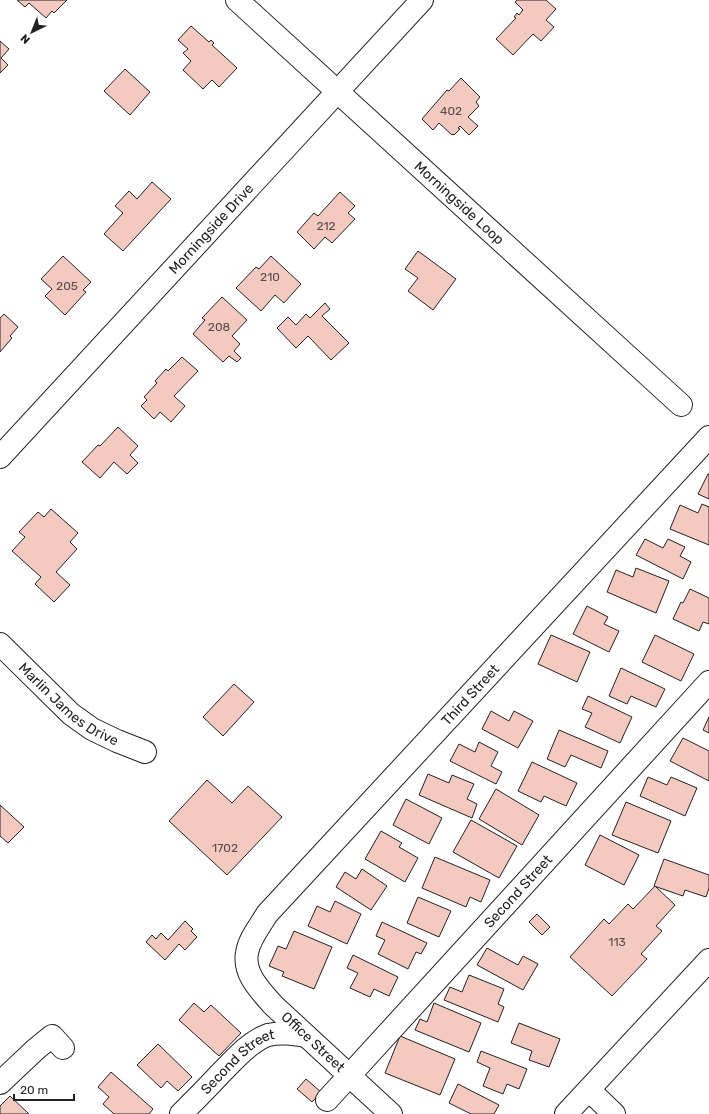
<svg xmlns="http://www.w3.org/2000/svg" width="709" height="1114" font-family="Rubik,sans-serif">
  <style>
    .building { fill: #f3c9c0; stroke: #222 }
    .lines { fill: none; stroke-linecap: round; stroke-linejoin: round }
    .minor-casing { stroke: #222; stroke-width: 24 }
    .minor { stroke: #fff; stroke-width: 22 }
    .labels { text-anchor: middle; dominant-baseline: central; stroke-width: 3; stroke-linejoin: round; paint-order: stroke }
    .number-label { font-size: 12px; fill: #564c4a }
    .street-label { font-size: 14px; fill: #222; stroke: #fff }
  </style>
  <rect width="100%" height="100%" fill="#fff"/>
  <!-- building -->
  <path class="building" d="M17,0H67L54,13L52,11L46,18L29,3L25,7Z
    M517,0H546L556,9L546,20L554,27L541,41L533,34L513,55L496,39L516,18L514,17L517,13L519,15L523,10L515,2Z
    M191,26L209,42L211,40L214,43L212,45L237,68L219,87L212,80L203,89L183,70L191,61L183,53L188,49L178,40Z
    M0,41L9,49L1,58L8,65L0,73Z
    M125,69L150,92L130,115L104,91Z
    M461,78L480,97L476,102L479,106L468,117L478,126L469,135L460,126L458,128L460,129L454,135L453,134L452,135L439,123L433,130L422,119L447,90L449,91Z
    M152,182L171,199L123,251L104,234L123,213L115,206L129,191L137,199Z
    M340,192L355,206L348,213L355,219L332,243L325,237L314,249L297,232L314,213L318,216Z
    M418,251L456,279L433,310L408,291L418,278L405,269Z
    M63,256L91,282L83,290L86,292L65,315L45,296L52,289L41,279Z
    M271,256L301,284L284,303L275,295L261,311L236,288L256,267L259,269Z
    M222,297L247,320L232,336L240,344L234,351L241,358L237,362L229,356L223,362L193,334L205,320L202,318Z
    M325,303L330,309L322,316L349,343L331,360L308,336L296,348L277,328L288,317L296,325L306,314L310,318Z
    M4,314L18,327L10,336L12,338L0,352V318Z
    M182,357L198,371L174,396L185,406L171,422L160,412L154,419L141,406L147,400L144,397L157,383L155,381L166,369L168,371Z
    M118,427L138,446L130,455L138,463L127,474L114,462L100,478L82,462L98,445L100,446Z
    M708,474H709V499L698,494Z
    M702,504L709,507V545L670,529L680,505L698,513Z
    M51,509L78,533L70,542L77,549L56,572L70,585L54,602L35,584L41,577L12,551L25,537L19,532L38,512L44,517Z
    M645,539L663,548L668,539L685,547L680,556L691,562L683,579L636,555Z
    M636,568L669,581L656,613L607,592L616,570L633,577Z
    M690,589L709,598V624L703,622L699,631L673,619L681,602L683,603Z
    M587,606L608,617L604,624L619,631L609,652L573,634Z
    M551,635L590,652L577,682L538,664Z
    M655,635L694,654L681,681L642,662Z
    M621,668L665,689L656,707L631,696L627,704L609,696Z
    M234,684L254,702L223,736L203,717Z
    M588,696L632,717L620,743L585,727L592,713L582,709Z
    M491,711L509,721L514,711L533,721L518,748L482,729Z
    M709,717V733L703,730Z
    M559,730L608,751L601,768L571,755L565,767L547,759Z
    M683,738L709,751V781L670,761Z
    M479,742L498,752L491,766L502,772L496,784L450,761L459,744L475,752Z
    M532,762L577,783L566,806L544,796L541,802L518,791Z
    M428,774L449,783L452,775L474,784L467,799L477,804L472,818L419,795Z
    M648,777L667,785L671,777L697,788L685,816L640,796Z
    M207,780L232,803L248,786L282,817L227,875L169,821Z
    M496,789L539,815L522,845L479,819Z
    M406,799L442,818L429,844L393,825Z
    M626,802L671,821L658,853L612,835Z
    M0,805L24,827L8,843L0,836Z
    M471,820L517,846L499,878L453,852Z
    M381,831L402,843L399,847L418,858L405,882L365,859Z
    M600,835L639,855L624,885L585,865Z
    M435,857L490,880L481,902L470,897L466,907L422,888Z
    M664,859L709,875V888L706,897L685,890L683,896L654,886Z
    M362,869L387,886L371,910L336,887L345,872L356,879Z
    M655,886L675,905L656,926L662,931L641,954L647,959L612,996L570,957L604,919L609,924L628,904L633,909Z
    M418,897L451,911L439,937L407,923Z
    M335,901L361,914L347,944L308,926L317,906L330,912Z
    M537,914L550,927L542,935L529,922Z
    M185,921L193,929L191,931L197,937L185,950L179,944L165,960L146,942L152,935L156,939L161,933L168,940Z
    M382,922L427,943L421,954L416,952L408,969L378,954L385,940L376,936Z
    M294,931L332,947L314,989L282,976L284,972L269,966L278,946L286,949Z
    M487,948L518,965L523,956L538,964L523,990L477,965Z
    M353,955L398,977L389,996L374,989L370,997L350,988L358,973L347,968Z
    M469,975L504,989L498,1004L504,1007L498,1022L444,1000L450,987L462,992Z
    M194,1003L204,1012L211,1005L241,1033L219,1056L179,1020Z
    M434,1003L481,1023L469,1052L415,1030L420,1019L427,1022Z
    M519,1023L560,1039L549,1067L529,1060L532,1051L511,1043Z
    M400,1036L455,1059L440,1095L385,1073Z
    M158,1044L192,1077L178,1091L167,1081L161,1088L137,1065Z
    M481,1051L527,1069L519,1089L507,1084L503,1094L483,1086L490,1068L477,1062Z
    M111,1072L153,1109L149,1114H114L103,1104L109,1097L98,1087Z
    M306,1079L321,1092L312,1102L297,1089Z
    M458,1084L499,1105L494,1114H471L449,1103Z
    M10,1096L29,1114H0V1106Z"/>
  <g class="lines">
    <defs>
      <g id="minor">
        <path id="s1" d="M237,0L681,405"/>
        <path id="s2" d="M0,457L422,0"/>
        <path id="s3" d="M0,644L71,714L92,729L117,741L145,752"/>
        <path d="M0,1083L36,1049L52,1036L63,1048"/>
        <path d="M589,1090L614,1114"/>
        <path id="s4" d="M327,1100L709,682"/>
        <path id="s5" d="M181,1114C194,1101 207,1088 220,1074C234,1060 249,1042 268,1035C281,1032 293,1034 306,1036"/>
        <path id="s6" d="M391,1114L273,1005C261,991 243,974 247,953C249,939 260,926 267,914L709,437"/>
        <path d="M566,1114L709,960"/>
      </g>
    </defs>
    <!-- minor casing -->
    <use href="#minor" class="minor-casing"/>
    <!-- minor -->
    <use href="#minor" class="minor"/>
  </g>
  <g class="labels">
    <!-- number labels -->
    <g class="number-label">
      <text x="451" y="111">402</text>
      <text x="326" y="226">212</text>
      <text x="270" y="277">210</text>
      <text x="67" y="286">205</text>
      <text x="219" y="327">208</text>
      <text x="225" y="848">1702</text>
      <text x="617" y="942">113</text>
    </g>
    <!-- street labels -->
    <g class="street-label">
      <text stroke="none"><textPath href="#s1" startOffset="301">Morningside Loop</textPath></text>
      <text stroke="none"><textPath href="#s2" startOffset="311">Morningside Drive</textPath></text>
      <text stroke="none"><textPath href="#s6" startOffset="564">Third Street</textPath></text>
      <text stroke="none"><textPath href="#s3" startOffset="92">Marlin James Drive</textPath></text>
      <text stroke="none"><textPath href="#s4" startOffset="283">Second Street</textPath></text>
      <text transform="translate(313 1042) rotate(43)">Office Street</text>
      <text stroke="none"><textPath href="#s5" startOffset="78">Second Street</textPath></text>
    </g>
  </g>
  <!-- north arrow -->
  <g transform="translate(32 32) rotate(223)" stroke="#ffffff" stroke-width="3" paint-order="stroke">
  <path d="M0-3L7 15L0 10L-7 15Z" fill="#222222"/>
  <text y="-6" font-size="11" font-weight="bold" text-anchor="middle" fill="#222222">N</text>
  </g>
  <!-- scale -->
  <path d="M14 1094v6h60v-6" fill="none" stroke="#222222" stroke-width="2"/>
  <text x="20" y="1094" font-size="12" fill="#222222" stroke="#ffffff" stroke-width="3" paint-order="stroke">20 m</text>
</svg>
